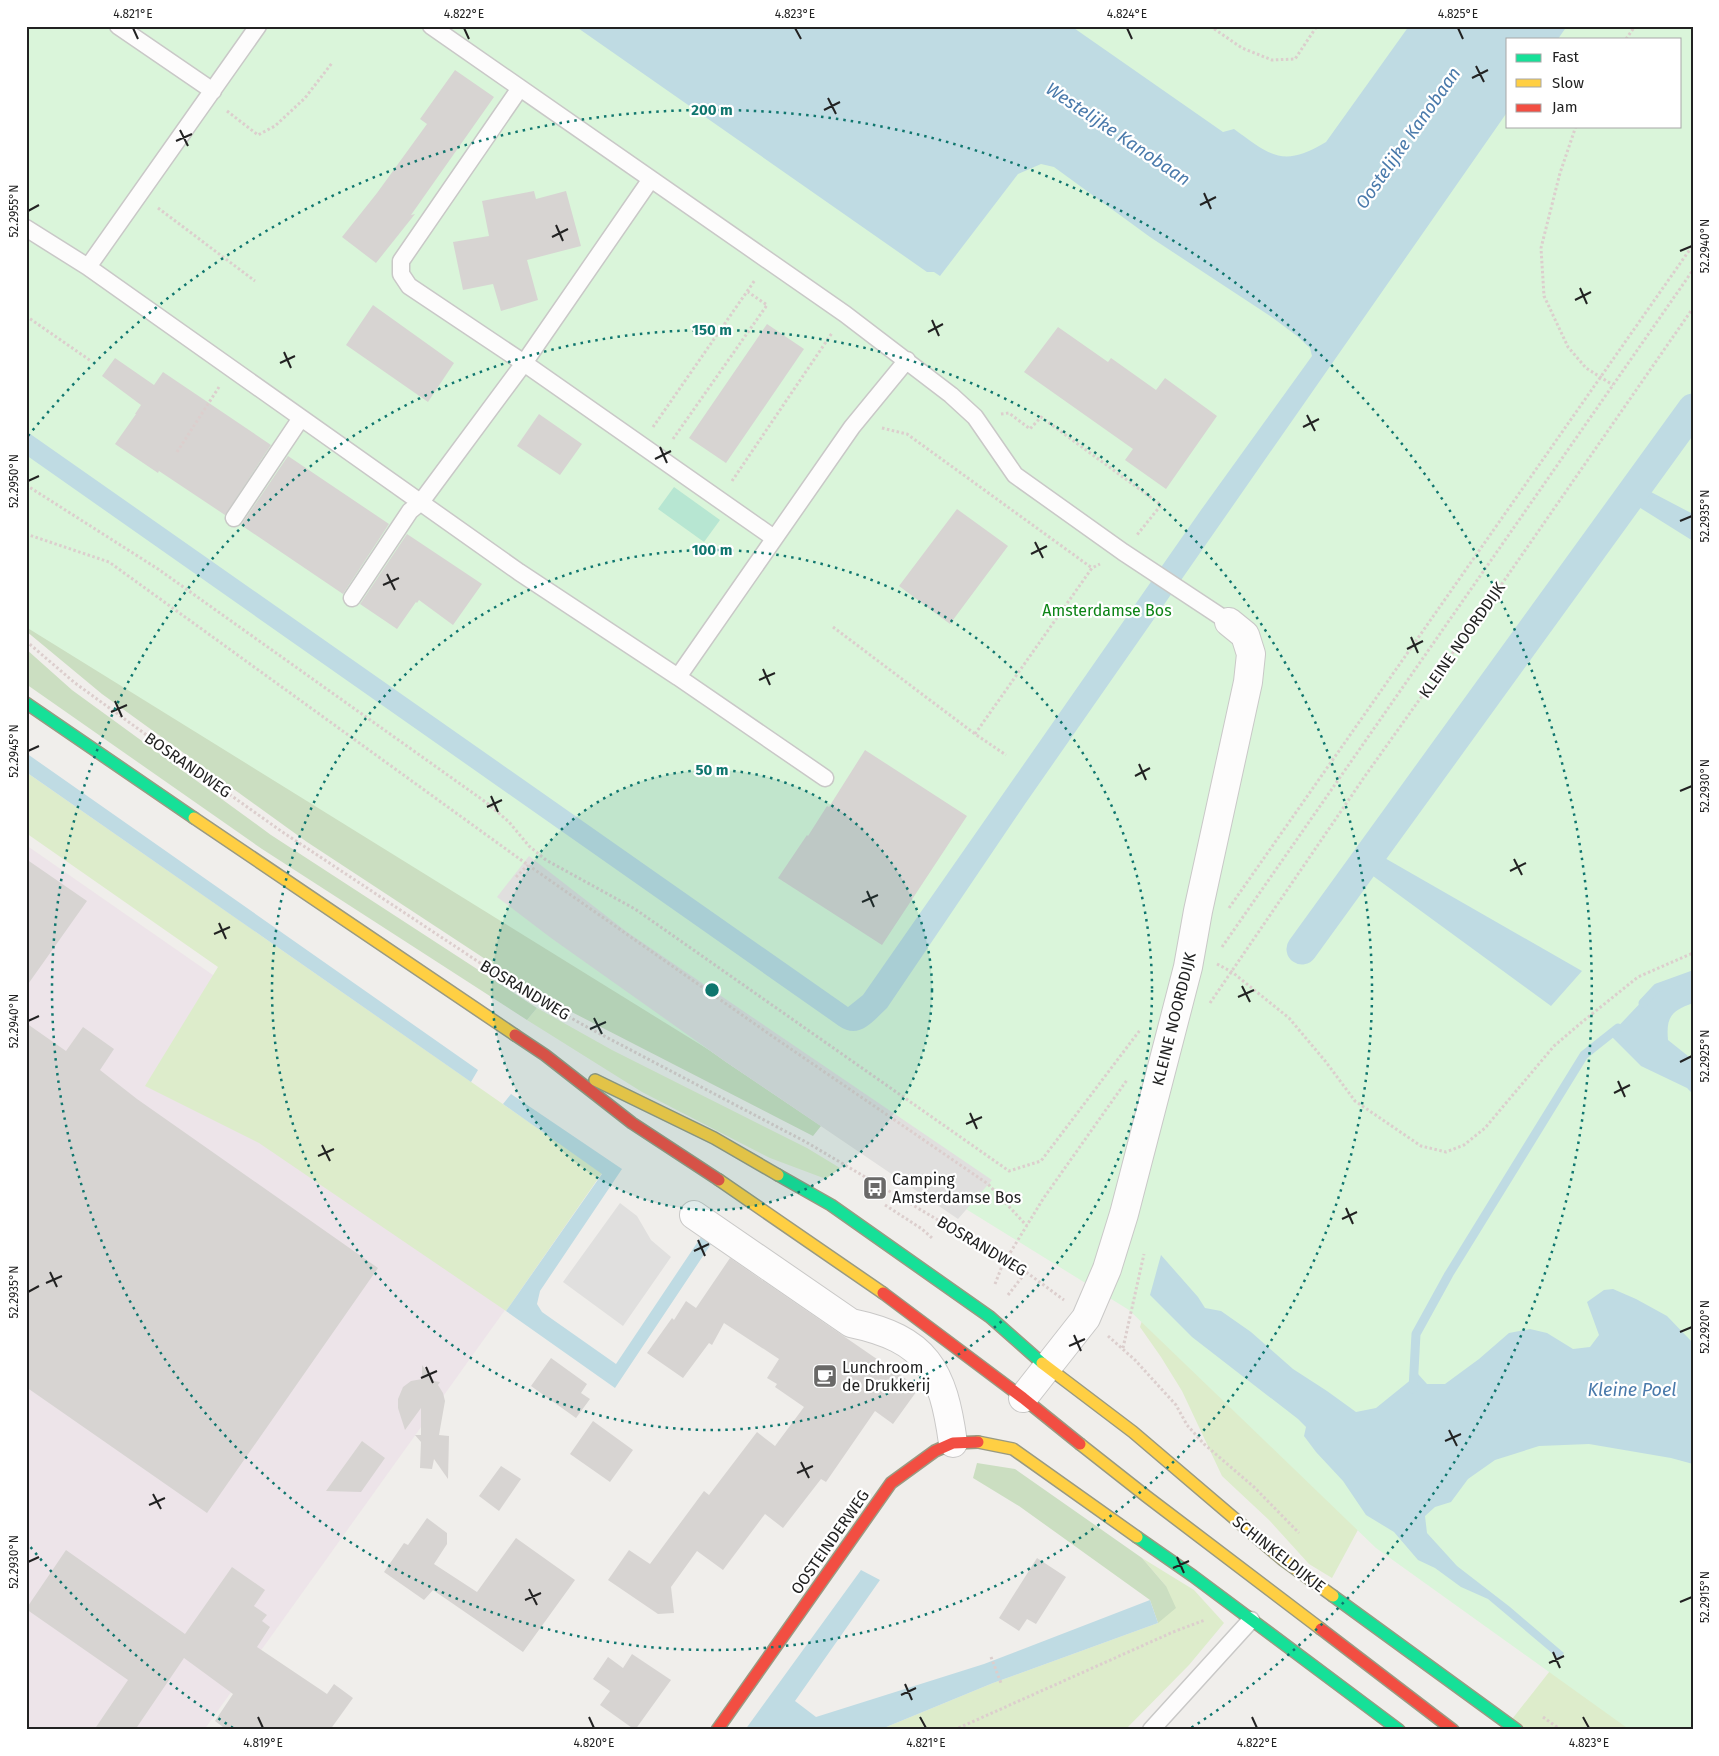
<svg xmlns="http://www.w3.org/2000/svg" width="1719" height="1756" font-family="'Fira Sans',sans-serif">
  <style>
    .industrial { fill: #ede4e9 }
    .grass { fill: #ddeccb }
    .forest { fill: #cbdec1 }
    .park { fill: #daf5da; fill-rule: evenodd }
    .pitch { fill: #b7e6d2 }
    .parking { fill: #e0dfde }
    .water { fill: #bfdbe3 }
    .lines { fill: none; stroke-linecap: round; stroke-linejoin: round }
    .stream { stroke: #bfdbe3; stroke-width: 9 }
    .canal { stroke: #bfdbe3; stroke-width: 31 }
    .building { fill: #d7d4d2 }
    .lane-casing { stroke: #c9c8c7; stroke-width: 19 }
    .street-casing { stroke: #c9c8c7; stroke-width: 30 }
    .fast-casing { stroke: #999a82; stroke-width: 14 }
    .slow-casing { stroke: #999a82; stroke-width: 14 }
    .jam-casing { stroke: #999a82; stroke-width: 14 }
    .path { stroke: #dccecd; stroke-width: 3; stroke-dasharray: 2.5 2.5; stroke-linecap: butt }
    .lane { stroke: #fdfcfc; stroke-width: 16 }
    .street { stroke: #fdfcfc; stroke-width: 28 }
    .fast { stroke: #16e098; stroke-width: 11 }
    .slow { stroke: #ffcf43; stroke-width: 11 }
    .jam { stroke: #f24e42; stroke-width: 11 }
    .ticks { fill: none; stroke: #222; stroke-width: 2 }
    .ring { fill: none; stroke: #0f766e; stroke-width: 2.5; stroke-dasharray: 2.5 5 }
    .labels { text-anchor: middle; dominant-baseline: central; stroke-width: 4.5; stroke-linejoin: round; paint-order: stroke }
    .park-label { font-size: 16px; fill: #0c8416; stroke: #fff }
    .street-label { font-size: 16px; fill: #222; stroke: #fff }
    .poi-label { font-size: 16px; fill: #222; stroke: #fff; text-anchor: start }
    .water-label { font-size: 18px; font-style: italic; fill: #4a7aab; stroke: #fff }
    .centre { fill: #0f766e; stroke: #fff; stroke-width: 2.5 }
    .ring-label { font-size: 15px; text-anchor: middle; font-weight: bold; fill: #0f766e; stroke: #fff; stroke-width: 4.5; stroke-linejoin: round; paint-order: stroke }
    .neatline { fill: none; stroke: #222; stroke-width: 2 }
    .ticks-label { font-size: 12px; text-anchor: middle; fill: #222 }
  </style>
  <rect width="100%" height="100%" fill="#f0eeeb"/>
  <!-- industrial -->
  <path class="industrial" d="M26,845L568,1222L204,1730H26Z"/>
  <!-- grass -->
  <path class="grass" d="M26,772L602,1173L506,1311L259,1143L145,1086L218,967L26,833Z
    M537,1008L612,1050L807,1148L840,1168L826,1179L770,1158L642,1092L527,1020Z
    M1150,1295L1366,1515L1332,1578L1309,1564L1269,1520L1222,1476L1182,1391L1161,1357L1140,1327Z
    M1142,1558L1194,1590L1224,1623L1189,1665L1125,1730H879L993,1683L1158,1623L1166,1586Z
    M1564,1653L1680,1730H1518L1509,1723Z"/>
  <!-- forest -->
  <path class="forest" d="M26,542L551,938L726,1062L821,1126L813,1136L562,1007L505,972L307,842L102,694L26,631Z
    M26,649L72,690L271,835L537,1008L527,1020L262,849L26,684Z
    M977,1463L1015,1469L1142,1558L1166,1586L1176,1608L1158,1623L1150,1600L1019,1506L973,1478Z"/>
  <!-- park -->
  <path class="park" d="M26,26H1693V1730H1630L1376,1548L1129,1310L26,627ZM1508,39H1680V126H1508Z"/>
  <!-- pitch -->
  <path class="pitch" d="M674,487L720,520L704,542L658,509Z"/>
  <!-- parking -->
  <path class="parking" d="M529,856L627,932L992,1180L958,1219L726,1062L551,938L497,897Z
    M620,1203L637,1216L651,1240L671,1257L623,1326L563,1282Z"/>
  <!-- water -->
  <path class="water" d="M575,26H1071L1223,132L1234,129C1271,156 1283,168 1326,142L1409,26H1567L1558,39H1508V111L1025,804L887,1008C872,1022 859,1040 839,1026L26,455V431L848,1007L863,995L1201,510L1312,356L1310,348L1297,336L1273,318L1150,237L1054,167L1041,164L1018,174L940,276L934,272H927Z
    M1628,480L1693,514V541L1618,494Z
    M26,753L478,1070L471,1082L26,772Z
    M1369,849L1582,971L1551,1006L1358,865Z
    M1693,975V1003C1671,1011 1666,1017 1668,1040L1688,1056L1693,1057V1094L1687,1088L1641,1066L1610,1035L1646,997L1668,983Z
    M511,1094L622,1169L540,1291L537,1304L542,1312L616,1364L701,1237L711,1244L615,1388L506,1311L602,1174L503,1104Z
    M1161,1255L1198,1297L1205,1308L1221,1311L1251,1332L1293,1369L1327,1391L1356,1412L1376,1408L1418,1374L1427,1384H1445L1479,1359L1509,1333L1530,1329L1547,1333L1573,1349L1590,1347L1599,1335L1587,1302L1604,1290L1613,1289L1636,1299L1667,1316L1693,1343V1464L1671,1458L1589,1444L1539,1446L1495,1460L1468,1479L1451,1502L1435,1507L1425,1516L1427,1533L1457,1566L1510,1607L1564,1653L1559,1659L1488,1599L1461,1587L1435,1568L1418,1560L1394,1532L1366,1515L1343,1481L1316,1452L1304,1436L1306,1427L1298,1419L1192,1337L1150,1295Z
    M861,1570L880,1580L795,1701L816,1717L984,1664L1150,1600L1158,1623L993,1683L879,1730H745Z"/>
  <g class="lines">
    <!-- stream -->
    <path class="stream" d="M1643,1003L1657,988L1693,975
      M1413,1389L1416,1334L1449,1274L1584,1055L1618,1028"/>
    <!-- canal -->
    <path class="canal" d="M1302,949L1693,409"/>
  </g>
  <!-- building -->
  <path class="building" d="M455,70L494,97L411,215L415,214L376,263L342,237L377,193L427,124L420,119Z
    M534,191L536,199L566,191L581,246L527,260L538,300L501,311L493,284L463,290L453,242L489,236L482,201Z
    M373,305L454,363L428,402L346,345Z
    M767,324L804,349L726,463L689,438Z
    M1058,327L1108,362L1111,358L1156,390L1165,378L1217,416L1166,489L1125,460L1133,449L1024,372Z
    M115,358L154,385L163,372L271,445L225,515L159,471L158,473L115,444L136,414H135L141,405L102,376Z
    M539,414L582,444L560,475L517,446Z
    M288,456L389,524L343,594L241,525Z
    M957,509L1008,546L950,624L899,586Z
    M407,534L482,584L453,625L419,600L417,603L416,602L397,629L360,604Z
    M865,750L967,816L882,945L778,878L807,835L808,836L827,806L829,807Z
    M26,859L87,901L26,987Z
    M26,1023L66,1051L83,1027L114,1049L100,1070L137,1099L378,1268L207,1513L26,1387Z
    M730,1258L919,1388L893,1424L875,1411L826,1482L821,1479L783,1528L765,1514L723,1570L697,1551L671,1587L674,1613L658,1614L608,1580L629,1550L650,1564L704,1491L709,1495L757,1432L775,1446L804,1407L775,1387L777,1384L767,1378L779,1359L724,1323L712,1345L709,1343L683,1378L647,1353L672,1318L674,1320L686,1301L696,1308Z
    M551,1358L587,1384L581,1393L590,1399L576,1418L531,1386Z
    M422,1365L434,1381L440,1382L438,1385L443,1393L445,1401L439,1435L449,1436L448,1479L434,1459L432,1469L420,1468L421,1442L415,1435H421V1408L405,1430L398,1408V1399L403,1387L411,1381L422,1379Z
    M593,1421L633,1450L610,1482L570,1454Z
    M362,1441L385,1458L361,1492L326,1491Z
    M501,1466L521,1479L499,1511L479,1496Z
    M427,1518L447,1533V1544L434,1564L477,1592L516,1538L575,1580L523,1652L433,1590L424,1600L384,1572L404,1543L408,1545Z
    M66,1550L185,1634L232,1567L265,1590L254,1606L267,1615L262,1621L270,1627L257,1647L327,1694L334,1684L353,1698L330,1730H227L215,1721L233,1694L184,1658L135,1730H94L128,1680L26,1609Z
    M1037,1558L1066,1577L1036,1624L1027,1619L1019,1631L999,1618Z
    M632,1654L671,1680L635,1730L600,1705L610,1691L593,1679L608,1657L623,1668Z"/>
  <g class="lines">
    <defs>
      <path id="lane" d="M118,26L213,91
        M431,26L845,314L951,395L975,417L1015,475L1123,552L1229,622
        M520,88L401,261V274L409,286L524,363L774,538
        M26,228L88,267L519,572L678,677L852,427L907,360
        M88,267L258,26
        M234,518L301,418
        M352,598L410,511L421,502L524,363L651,179
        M678,677L825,778
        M1151,1730L1251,1620"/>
      <path id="street" d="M694,1215L851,1323C927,1339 943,1370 953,1443
        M1023,1398L1086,1318L1107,1269L1124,1214L1188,967L1198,911L1248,682L1251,654L1245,635L1229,622"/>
      <path id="fast" d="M26,703L194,818
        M778,1175L831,1205L990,1317L1042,1363
        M1137,1537L1193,1576L1399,1730
        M1333,1596L1517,1730"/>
      <path id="slow" d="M194,818L515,1035
        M595,1080L714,1138L778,1175
        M719,1180L883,1293
        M1042,1363L1133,1432L1282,1559L1333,1596
        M978,1442L1013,1449L1137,1537
        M1080,1444L1146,1496L1321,1629"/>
      <path id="jam" d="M515,1035L545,1055L632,1123L719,1180
        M883,1293L1023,1398L1080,1444
        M1321,1629L1453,1730
        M717,1730L891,1483L935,1451L953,1443L978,1442"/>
    </defs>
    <!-- lane casing -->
    <use href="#lane" class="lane-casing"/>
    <!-- street casing -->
    <use href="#street" class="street-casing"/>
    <!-- fast casing -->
    <use href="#fast" class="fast-casing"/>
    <!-- slow casing -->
    <use href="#slow" class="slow-casing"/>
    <!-- jam casing -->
    <use href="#jam" class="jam-casing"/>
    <!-- path -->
    <path class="path" d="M1210,26L1242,48L1272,60L1295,59L1317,26
      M1626,39L1635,26
      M227,111L258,135L275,126L305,98L332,63
      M1576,126L1560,173L1541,248L1544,296L1568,347L1586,368L1613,385
      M158,208L255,281
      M26,316L91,361
      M1001,414L1009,413L1030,429L1041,417L1161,505L1137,535
      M653,427L755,280
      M882,428L907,434L1092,568
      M673,439L767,305L748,292
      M177,452L219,387
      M732,481L832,333
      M26,485L158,569L487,803L509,822L529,846L546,860L635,909L1009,1171L1041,1161L1140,1030
      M26,534L109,562L528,865L772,1036L988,1184L1027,1226
      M833,627L975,734L1006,755
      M26,641L75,683L170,752L281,831L518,988L587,1027L806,1142L1026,1272L1064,1300
      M975,734L1092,568L1100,564
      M516,877L528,865
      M1229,908L1693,245
      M1222,947L1693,270
      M1217,964L1232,972L1289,1018L1326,1062L1355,1101L1421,1146L1446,1152L1464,1145L1485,1128L1554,1046L1582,1022L1638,977L1693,953
      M1210,1003L1365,776L1499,588L1693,308
      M885,1205L922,1229L932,1238
      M995,1284L1002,1266L1043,1199L1127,1080
      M1008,1295L1026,1272
      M1108,1336L1135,1360L1176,1405L1187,1425L1204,1444L1254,1487L1299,1533
      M1123,1348L1144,1254
      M991,1657L1001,1683
      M1543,1717L1561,1730
      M954,1730L1173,1632L1205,1620"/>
    <!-- lane -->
    <use href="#lane" class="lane"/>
    <!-- street -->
    <use href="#street" class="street"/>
    <!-- fast -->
    <use href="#fast" class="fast"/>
    <!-- slow -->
    <use href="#slow" class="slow"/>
    <!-- jam -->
    <use href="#jam" class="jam"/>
  </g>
  <!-- ticks -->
  <path class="ticks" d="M133,28L138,39M464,28L469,39M795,28L801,39M1127,28L1132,39M1458,28L1463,39M1476,66L1484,82M1472,78L1488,70M828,98L836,114M824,110L840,102M180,130L188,146M176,141L192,134M1204,193L1211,209M1200,205L1216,197M28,211L39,205M556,225L563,241M552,237L568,229M1680,251L1692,246M1580,288L1587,304M1575,300L1591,292M932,320L939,336M928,332L943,324M284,352L291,368M280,363L295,356M1307,415L1315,431M1303,427L1319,419M660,447L667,463M655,459L671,451M28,481L39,476M1680,521L1692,516M1035,542L1043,558M1031,554L1047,546M387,574L395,590M383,585L399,578M1411,637L1418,653M1407,649L1423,641M763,669L770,685M759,680L775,673M115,701L122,717M111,712L127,705M28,751L39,746M1139,764L1146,780M1135,776L1150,768M1680,791L1692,786M491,796L498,812M487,807L502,800M1514,859L1522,875M1510,871L1526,863M867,891L874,907M862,902L878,895M219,923L226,939M214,934L230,927M1242,986L1250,1002M1238,997L1254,990M594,1018L602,1034M28,1021L39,1016M590,1029L606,1022M1680,1062L1692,1056M1618,1081L1625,1097M1614,1093L1630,1085M970,1113L977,1129M966,1124L982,1117M322,1145L330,1161M318,1156L334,1149M1346,1208L1353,1224M1342,1219L1357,1212M698,1240L705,1256M694,1251L709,1244M50,1272L57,1287M46,1283L62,1276M28,1292L39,1286M1680,1332L1692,1327M1074,1335L1081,1351M1069,1346L1085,1339M426,1367L433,1383M421,1378L437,1371M1449,1430L1457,1446M1445,1441L1461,1434M801,1462L809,1478M797,1473L813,1466M153,1494L161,1509M149,1505L165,1498M1177,1557L1184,1573M28,1562L39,1557M1173,1568L1189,1561M529,1589L537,1605M525,1600L541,1593M1680,1602L1692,1597M1553,1652L1560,1668M1549,1663L1564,1656M905,1684L912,1700M901,1695L916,1688M258,1717L263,1728M589,1717L594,1728M920,1717L926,1728M1252,1717L1257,1728M1583,1717L1589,1728"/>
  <!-- distance rings -->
  <circle cx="712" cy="990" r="220" fill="#0f766e" fill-opacity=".12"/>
  <g class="ring">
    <circle cx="712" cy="990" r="220"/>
    <circle cx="712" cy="990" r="440"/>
    <circle cx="712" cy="990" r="660"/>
    <path d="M233 1728A880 880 0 0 1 28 1544M28 436A880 880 0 1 1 1191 1728"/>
  </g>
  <!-- icons -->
  <defs>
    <symbol id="bus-square" viewBox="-11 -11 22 22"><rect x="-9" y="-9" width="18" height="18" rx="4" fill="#6a6968" stroke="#fff"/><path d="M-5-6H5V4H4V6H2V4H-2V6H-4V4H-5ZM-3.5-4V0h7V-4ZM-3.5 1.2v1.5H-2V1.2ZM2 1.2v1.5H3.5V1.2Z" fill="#fff"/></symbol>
    <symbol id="cafe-square" viewBox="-11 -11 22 22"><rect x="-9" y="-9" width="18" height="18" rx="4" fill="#6a6968" stroke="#fff"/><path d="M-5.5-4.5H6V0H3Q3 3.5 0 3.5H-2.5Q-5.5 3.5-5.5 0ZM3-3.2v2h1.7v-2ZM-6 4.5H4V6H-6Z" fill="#fff"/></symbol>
  </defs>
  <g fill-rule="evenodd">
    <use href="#bus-square" x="861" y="1174" width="28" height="28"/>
    <use href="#cafe-square" x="811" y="1362" width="28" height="28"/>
  </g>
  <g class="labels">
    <!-- park labels -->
    <g class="park-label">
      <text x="1107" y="610">Amsterdamse Bos</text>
    </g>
    <!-- street labels -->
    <g class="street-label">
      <text transform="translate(1462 640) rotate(-55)">KLEINE NOORDDIJK</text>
      <text transform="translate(188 765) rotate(35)">BOSRANDWEG</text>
      <text transform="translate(525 990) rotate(31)">BOSRANDWEG</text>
      <text transform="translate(1174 1019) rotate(-76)">KLEINE NOORDDIJK</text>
      <text transform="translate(982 1246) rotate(31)">BOSRANDWEG</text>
      <text transform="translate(830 1542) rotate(-55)">OOSTEINDERWEG</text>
      <text transform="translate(1279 1554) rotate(38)">SCHINKELDIJKJE</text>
    </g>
    <!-- poi labels -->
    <g class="poi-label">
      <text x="892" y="1179">Camping<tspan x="892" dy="18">Amsterdamse Bos</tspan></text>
      <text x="842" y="1367">Lunchroom<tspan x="842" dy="18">de Drukkerij</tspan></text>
    </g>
    <!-- water labels -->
    <g class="water-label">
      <text transform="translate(1118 134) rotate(34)">Westelijke Kanobaan</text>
      <text transform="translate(1408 138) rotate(-55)">Oostelijke Kanobaan</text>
      <text x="1632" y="1390">Kleine Poel</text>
    </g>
  </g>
  <circle cx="712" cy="990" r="8" class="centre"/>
  <g class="ring-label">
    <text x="712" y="115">200 m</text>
    <text x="712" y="335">150 m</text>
    <text x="712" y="555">100 m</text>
    <text x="712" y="775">50 m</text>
  </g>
  <!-- border -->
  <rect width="1719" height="1756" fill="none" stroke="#ffffff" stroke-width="55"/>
  <!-- legend -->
  <rect x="1506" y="38" width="175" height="90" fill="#ffffff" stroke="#a7a7a7"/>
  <rect x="1516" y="54" width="25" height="8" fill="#16e098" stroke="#a7a7a7"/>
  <text x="1552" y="62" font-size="15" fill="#222222">Fast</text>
  <rect x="1516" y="79" width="25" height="8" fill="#ffcf43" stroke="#a7a7a7"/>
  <text x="1552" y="88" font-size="15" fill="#222222">Slow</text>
  <rect x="1516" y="104" width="25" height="8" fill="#f24e42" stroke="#a7a7a7"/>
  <text x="1552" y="112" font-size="15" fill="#222222">Jam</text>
  <rect x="28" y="28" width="1664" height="1700" class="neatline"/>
  <g class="ticks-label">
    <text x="133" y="18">4.821°E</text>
    <text x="464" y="18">4.822°E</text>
    <text x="795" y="18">4.823°E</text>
    <text x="1127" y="18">4.824°E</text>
    <text x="1458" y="18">4.825°E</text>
    <text transform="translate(14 211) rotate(-90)" y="4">52.2955°N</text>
    <text transform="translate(1705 246) rotate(-90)" y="4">52.2940°N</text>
    <text transform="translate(14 481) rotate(-90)" y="4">52.2950°N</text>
    <text transform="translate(1705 516) rotate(-90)" y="4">52.2935°N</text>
    <text transform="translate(14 751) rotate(-90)" y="4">52.2945°N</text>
    <text transform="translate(1705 786) rotate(-90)" y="4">52.2930°N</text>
    <text transform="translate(14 1021) rotate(-90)" y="4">52.2940°N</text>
    <text transform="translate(1705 1056) rotate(-90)" y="4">52.2925°N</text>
    <text transform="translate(14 1292) rotate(-90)" y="4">52.2935°N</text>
    <text transform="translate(1705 1327) rotate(-90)" y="4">52.2920°N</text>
    <text transform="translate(14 1562) rotate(-90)" y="4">52.2930°N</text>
    <text transform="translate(1705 1597) rotate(-90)" y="4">52.2915°N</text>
    <text x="263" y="1747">4.819°E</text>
    <text x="594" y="1747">4.820°E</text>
    <text x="926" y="1747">4.821°E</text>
    <text x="1257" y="1747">4.822°E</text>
    <text x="1589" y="1747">4.823°E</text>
  </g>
</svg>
